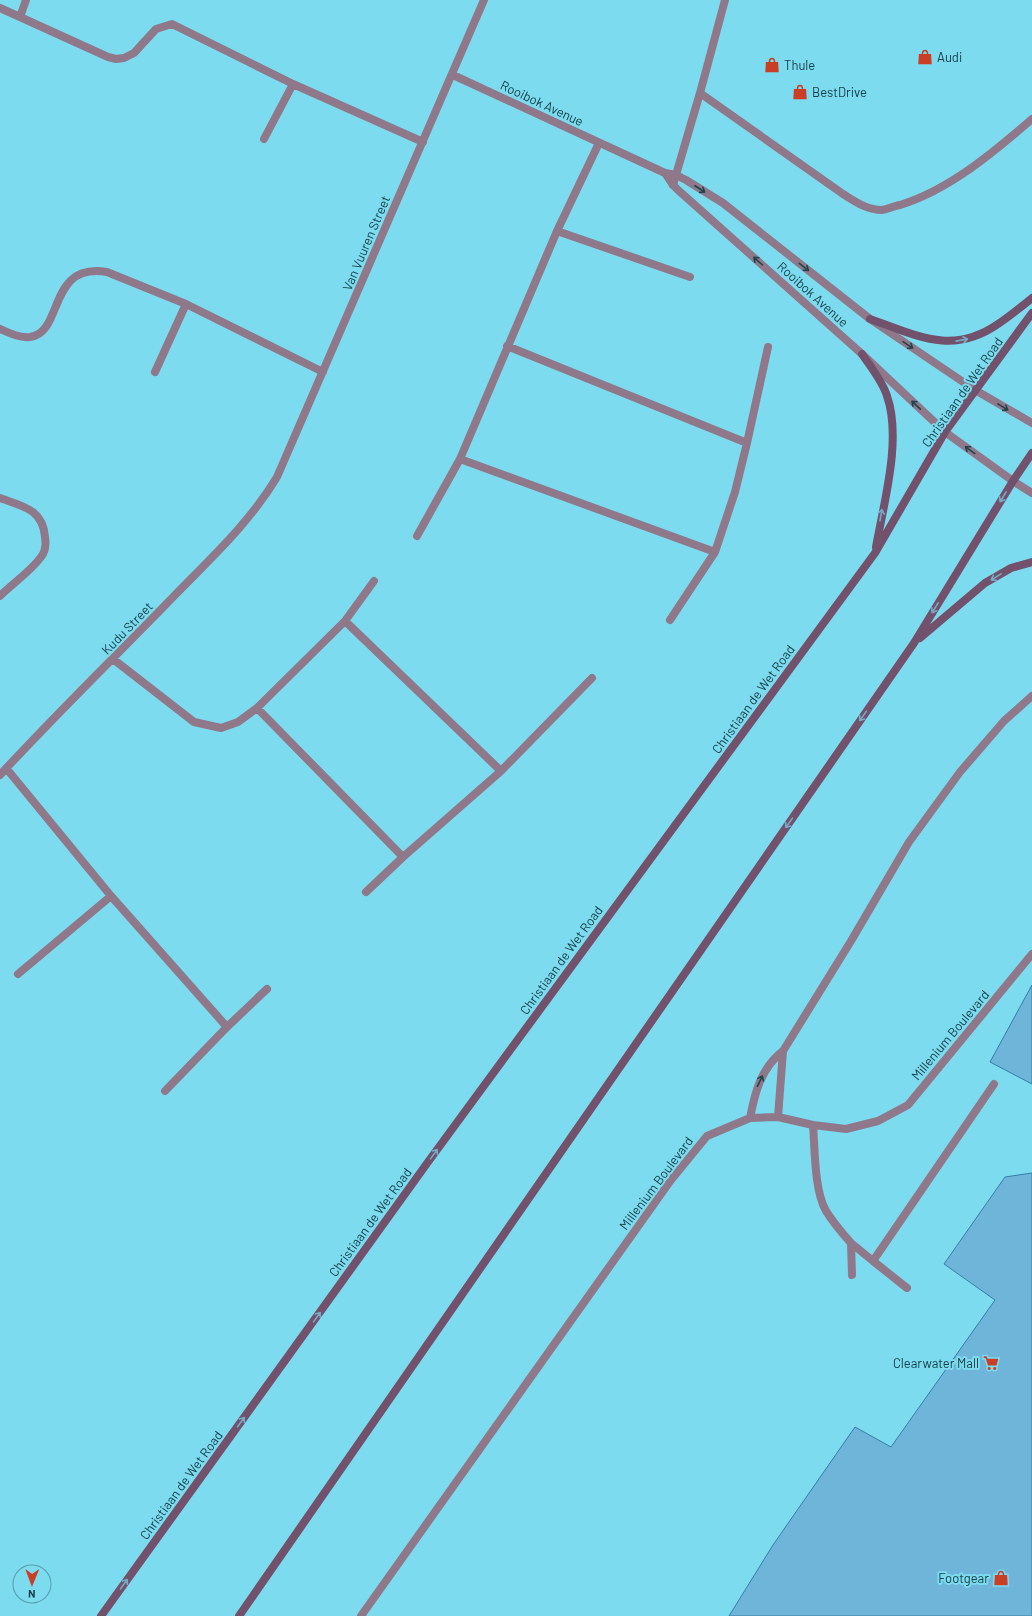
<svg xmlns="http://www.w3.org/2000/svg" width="1032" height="1616" font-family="Barlow,sans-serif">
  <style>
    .building { fill: #6fb5da; stroke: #3280a5 }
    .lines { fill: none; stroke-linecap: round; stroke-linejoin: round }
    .lane { stroke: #90788b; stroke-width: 8 }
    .street { stroke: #90788b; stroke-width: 8 }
    .secondary { stroke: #72516d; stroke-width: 8 }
    .oneway { stroke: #1e444c }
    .oneway2 { stroke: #78abc2 }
    .labels { text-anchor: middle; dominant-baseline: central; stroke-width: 4; stroke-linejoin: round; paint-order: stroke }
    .poi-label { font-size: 13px; fill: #184149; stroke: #7cdbef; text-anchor: start }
    .street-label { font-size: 13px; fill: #184149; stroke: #7cdbef }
  </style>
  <rect width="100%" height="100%" fill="#7cdbef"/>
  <!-- building -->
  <path class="building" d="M1032,985V1084L990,1062Z
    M1032,1173V1616H729L773,1545L855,1427L891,1447L995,1300L944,1264L1005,1177Z"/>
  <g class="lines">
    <!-- lane -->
    <path class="lane" d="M700,93L725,0
      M673,185L700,93L843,194C856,202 867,210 882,210C888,209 894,206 900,205C949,190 994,152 1032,119
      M1013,481L1032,493
      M778,1117L783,1051
      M750,1118C755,1092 761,1068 783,1051L851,941L909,842L960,772L1004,721L1032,696
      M813,1125C815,1148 814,1190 826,1211C833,1222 842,1233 851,1243L852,1275
      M851,1243L873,1261L994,1084
      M873,1261L907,1288
      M361,1616L671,1180L707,1136L750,1118L778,1117L813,1125L846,1129L878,1121L908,1105L1032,954"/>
    <!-- street -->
    <path class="street" d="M26,0L20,17L108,57L116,59L124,58L134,53L156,29L172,24L293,84
      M0,8L20,17
      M453,75L665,173L676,175L686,180L723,203L870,319L975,390L1032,423
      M264,139L293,84L423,142
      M665,173L673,185L678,190L862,354L945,432L1013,481
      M557,231L690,277
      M0,329C9,333 19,338 30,337C64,333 47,262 107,272L186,304
      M507,346L747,443L768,347
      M155,372L186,304L323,372
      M460,459L715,552
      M0,498C22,506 43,509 45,537C46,544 46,551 41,557C30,572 13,583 0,596
      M417,536L460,459L557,231L599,143
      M670,620L715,552L735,492L747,443
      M345,621L501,771L592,678
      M113,659L194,722L221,728L238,722L257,708L345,621L374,581
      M257,708L403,857
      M6,768L111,896L227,1027L267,989
      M0,775C57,713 118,654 176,594C212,557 250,522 277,477L484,0
      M366,892L403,857L501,771
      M18,974L111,896
      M165,1091L227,1027"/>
    <!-- secondary -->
    <path class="secondary" d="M870,319C916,335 952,356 998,324C1010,316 1021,307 1032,298
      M862,354C870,366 883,382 887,396C902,439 884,502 876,547
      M920,638L985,583L1011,568L1032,562
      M101,1616L428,1162L875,553L945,432L1032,313
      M239,1616L914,643L1013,481L1032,453"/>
  </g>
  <!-- one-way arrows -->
  <defs><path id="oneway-shaft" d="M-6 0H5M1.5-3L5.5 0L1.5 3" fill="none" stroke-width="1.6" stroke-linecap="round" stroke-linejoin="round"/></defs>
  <g class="oneway">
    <use href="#oneway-shaft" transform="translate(700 189) rotate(33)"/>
    <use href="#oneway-shaft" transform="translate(758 261) rotate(-138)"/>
    <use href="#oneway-shaft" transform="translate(804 267) rotate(38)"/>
    <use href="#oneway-shaft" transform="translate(908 345) rotate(34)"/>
    <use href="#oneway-shaft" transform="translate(916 405) rotate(-137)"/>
    <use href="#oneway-shaft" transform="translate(1003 407) rotate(31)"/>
    <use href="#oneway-shaft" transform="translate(970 450) rotate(-144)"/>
    <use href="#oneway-shaft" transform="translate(760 1081) rotate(-65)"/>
  </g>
  <g class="oneway2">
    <use href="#oneway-shaft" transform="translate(962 340) rotate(-11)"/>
    <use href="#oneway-shaft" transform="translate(1003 497) rotate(122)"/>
    <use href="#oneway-shaft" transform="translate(881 515) rotate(-80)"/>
    <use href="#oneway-shaft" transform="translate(996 577) rotate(149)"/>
    <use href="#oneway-shaft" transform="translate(935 608) rotate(122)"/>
    <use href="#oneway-shaft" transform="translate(863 716) rotate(125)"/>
    <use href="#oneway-shaft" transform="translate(789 823) rotate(125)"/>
    <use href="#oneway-shaft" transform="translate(434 1154) rotate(-54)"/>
    <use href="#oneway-shaft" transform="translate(317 1317) rotate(-54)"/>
    <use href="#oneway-shaft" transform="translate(241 1422) rotate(-54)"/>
    <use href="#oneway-shaft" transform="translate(124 1584) rotate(-54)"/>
  </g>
  <!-- icons -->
  <defs>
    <symbol id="shop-bare" viewBox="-9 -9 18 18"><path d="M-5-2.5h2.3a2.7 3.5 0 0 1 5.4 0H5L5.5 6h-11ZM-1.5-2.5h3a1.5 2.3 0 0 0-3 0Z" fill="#c93e25" stroke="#7cdbef" stroke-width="2.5" paint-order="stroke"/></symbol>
    <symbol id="supermarket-bare" viewBox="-9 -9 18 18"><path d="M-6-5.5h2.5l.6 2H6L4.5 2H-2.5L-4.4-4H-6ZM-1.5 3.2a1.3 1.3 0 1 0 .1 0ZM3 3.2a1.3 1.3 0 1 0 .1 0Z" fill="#c93e25" stroke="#7cdbef" stroke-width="2.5" paint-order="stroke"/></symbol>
  </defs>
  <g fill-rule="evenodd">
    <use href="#shop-bare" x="914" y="46" width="22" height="22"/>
    <use href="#shop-bare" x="761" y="54" width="22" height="22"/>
    <use href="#shop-bare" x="789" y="81" width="22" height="22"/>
    <use href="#supermarket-bare" x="980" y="1352" width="22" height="22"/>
    <use href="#shop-bare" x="990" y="1567" width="22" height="22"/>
  </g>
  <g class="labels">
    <!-- poi labels -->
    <g class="poi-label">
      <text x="937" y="57">Audi</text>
      <text x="784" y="65">Thule</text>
      <text x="812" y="92">BestDrive</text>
      <text x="979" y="1363" text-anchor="end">Clearwater Mall</text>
      <text x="989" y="1578" text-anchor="end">Footgear</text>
    </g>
    <!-- street labels -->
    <g class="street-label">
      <text transform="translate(542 103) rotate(25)">Rooibok Avenue</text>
      <text transform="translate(366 243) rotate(-67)">Van Vuuren Street</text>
      <text transform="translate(813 294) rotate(42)">Rooibok Avenue</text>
      <text transform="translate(962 392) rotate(-55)">Christiaan de Wet Road</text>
      <text transform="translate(127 628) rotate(-46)">Kudu Street</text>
      <text transform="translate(753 699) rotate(-54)">Christiaan de Wet Road</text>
      <text transform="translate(561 960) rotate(-54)">Christiaan de Wet Road</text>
      <text transform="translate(950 1035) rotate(-50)">Millenium Boulevard</text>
      <text transform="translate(656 1183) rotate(-53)">Millenium Boulevard</text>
      <text transform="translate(370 1222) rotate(-54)">Christiaan de Wet Road</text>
      <text transform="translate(181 1485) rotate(-54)">Christiaan de Wet Road</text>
    </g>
  </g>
  <!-- north arrow -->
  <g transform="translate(32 1584) rotate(181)"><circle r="19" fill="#7cdbef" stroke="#549dad"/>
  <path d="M0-3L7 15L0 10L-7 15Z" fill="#c93e25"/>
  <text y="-6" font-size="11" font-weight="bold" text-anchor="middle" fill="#184149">N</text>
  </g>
</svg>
